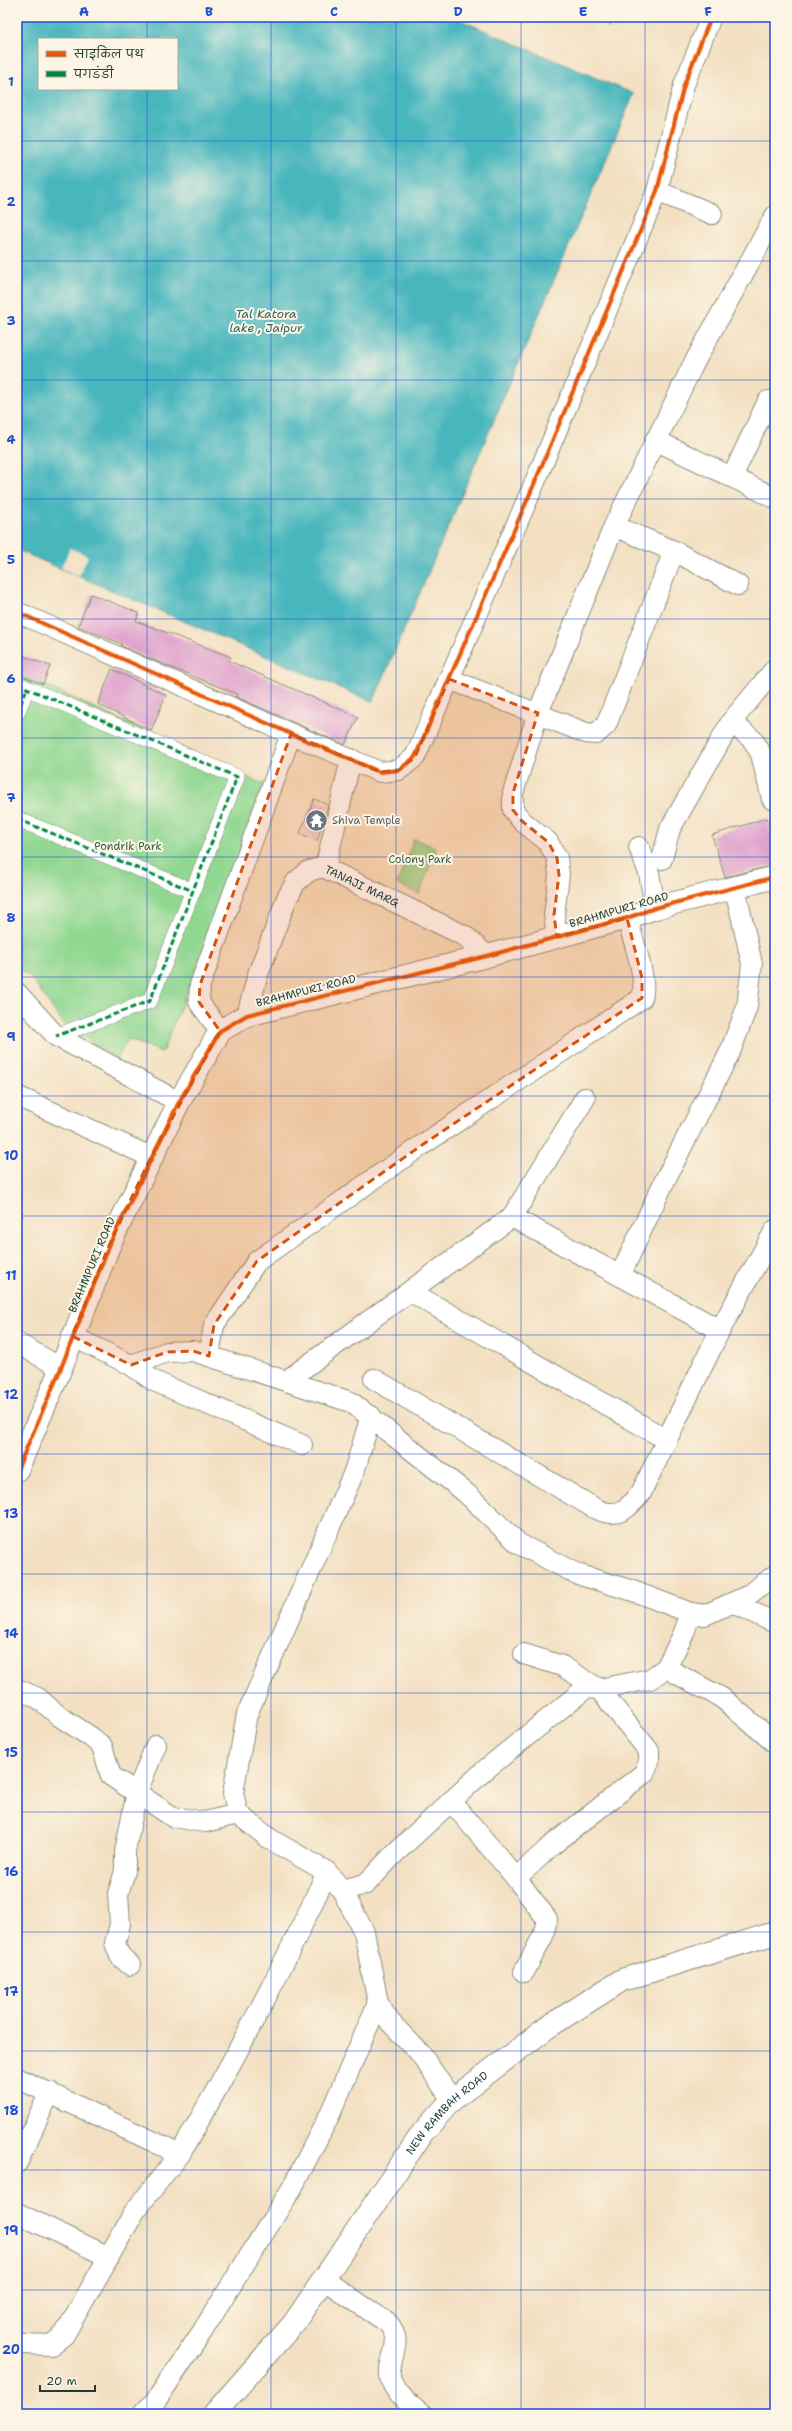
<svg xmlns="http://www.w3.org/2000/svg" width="792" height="2431" font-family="'Shantell Sans','Playpen Sans Deva',sans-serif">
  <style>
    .green { fill: #90d791; stroke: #588a62 }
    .water { fill: #46b6bd; stroke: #327a78; fill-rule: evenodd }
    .pier { fill: #f3e0c2 }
    .building { fill: #dfa2cd }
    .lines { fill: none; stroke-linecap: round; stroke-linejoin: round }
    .pedestrian-casing { stroke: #898e7b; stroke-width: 16 }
    .minor-casing { stroke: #898e7b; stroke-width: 22 }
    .tertiary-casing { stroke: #898e7b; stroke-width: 24 }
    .path { stroke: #898e7b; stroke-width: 2.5; stroke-dasharray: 1 3; stroke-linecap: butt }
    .pedestrian { stroke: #fff; stroke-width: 15 }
    .minor { stroke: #fff; stroke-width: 20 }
    .tertiary { stroke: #fff; stroke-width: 22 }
    .quiet { stroke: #00873e; stroke-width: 3; stroke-dasharray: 6 3; stroke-linecap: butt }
    .cycleway-casing { stroke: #fcf5e5; stroke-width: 6 }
    .cycleway { stroke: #e8590c; stroke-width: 4 }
    .marked { fill: #d45610; fill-opacity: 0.2; stroke: #d45610; stroke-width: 3; stroke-dasharray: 8 5; stroke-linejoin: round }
    .grid { fill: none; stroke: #1d4ed8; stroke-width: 1; stroke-opacity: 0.55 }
    .labels { text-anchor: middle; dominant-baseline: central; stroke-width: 4; stroke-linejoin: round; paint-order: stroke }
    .worship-label { font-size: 11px; fill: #5b616d; stroke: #fcf5e5; text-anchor: start }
    .park-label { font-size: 11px; fill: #365c47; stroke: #fcf5e5 }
    .street-label { font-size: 11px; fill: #1f3d34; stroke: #fcf5e5 }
    .water-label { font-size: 12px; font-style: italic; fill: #2b615d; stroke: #fcf5e5 }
    .neatline { fill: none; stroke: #1d4ed8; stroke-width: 1.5 }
    .grid-label { font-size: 13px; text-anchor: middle; font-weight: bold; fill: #1d4ed8 }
  </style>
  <rect width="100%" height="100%" fill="#fcf5e5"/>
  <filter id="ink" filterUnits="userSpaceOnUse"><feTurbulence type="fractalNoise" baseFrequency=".025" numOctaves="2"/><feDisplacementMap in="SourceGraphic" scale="8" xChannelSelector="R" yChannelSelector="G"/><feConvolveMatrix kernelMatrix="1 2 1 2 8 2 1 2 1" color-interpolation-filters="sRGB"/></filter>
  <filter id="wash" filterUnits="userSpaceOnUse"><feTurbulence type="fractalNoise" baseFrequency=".012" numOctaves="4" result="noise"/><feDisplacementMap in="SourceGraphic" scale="16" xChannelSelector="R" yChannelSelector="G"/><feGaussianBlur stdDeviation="0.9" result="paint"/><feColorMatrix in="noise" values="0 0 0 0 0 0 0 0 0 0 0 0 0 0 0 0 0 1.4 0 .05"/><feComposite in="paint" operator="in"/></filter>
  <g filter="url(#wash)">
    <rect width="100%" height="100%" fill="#f3e0c2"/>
    <!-- green -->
    <path class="green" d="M17,673L271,788L162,1052L128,1039L117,1059L64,1024L29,975L17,969Z
      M414,839L437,848L419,894L397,884Z"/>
    <!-- water -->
    <path class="water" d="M17,17H453L634,94L373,702L17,550ZM39,39H177V89H39Z"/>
    <!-- pier -->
    <path class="pier" d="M70,548L88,556L79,576L61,568Z"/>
    <g id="blocks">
      <!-- building -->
      <path class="building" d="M91,594L139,613L136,621L231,657L229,661L358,717L345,745L236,697L237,694L165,665L121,646L122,644L78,626Z
        M21,655L50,666L43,684L17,674V665Z
        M112,669L166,695L151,731L98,704Z
        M314,799L328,805L317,841L300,833Z
        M767,818L775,843V865L725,877L712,835Z"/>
    </g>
  </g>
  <g filter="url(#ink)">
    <use href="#blocks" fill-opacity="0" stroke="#898e7b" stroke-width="1"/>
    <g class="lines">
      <defs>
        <path id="pedestrian" d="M17,684L237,777L150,1001L56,1036
          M17,713L27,688
          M17,819L193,891"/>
        <g id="minor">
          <path d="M657,191L712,214"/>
          <path d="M655,440L775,498"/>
          <path d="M732,477L768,401"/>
          <path d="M674,551L738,585"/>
          <path d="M17,612L291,734L380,772L399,770L415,757L532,489L657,191L684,85L711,17"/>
          <path d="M449,679L586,733L596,734L606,725L674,551L614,526"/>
          <path d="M731,722L775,669"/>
          <path d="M639,847L649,873L655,908"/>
          <path d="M662,859L670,829L731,722L753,740L761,754L772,799"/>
          <path d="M327,860L351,759"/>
          <path d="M557,937L554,915L559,875L557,858L548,842L522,821L513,810V793L538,713L614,526L694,363L775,216"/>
          <path d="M17,993L56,1036L179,1102"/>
          <path id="s1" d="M247,1015L258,974L287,898L296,882L309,871L323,867L465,936L487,956"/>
          <path d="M220,1031L199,1002L200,985L291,734"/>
          <path d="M17,1096L151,1157"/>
          <path d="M512,1217L720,1330"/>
          <path d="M620,1276L665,1180L730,1052L747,1007L752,964L735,888"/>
          <path d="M411,1292L667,1440"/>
          <path d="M72,1336L131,1365L167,1352L193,1351L351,1402L466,1493L519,1544L577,1574L633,1591L691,1613L705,1615L747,1596L775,1575"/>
          <path d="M17,1343L61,1368"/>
          <path d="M209,1356L214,1325L257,1261L422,1145L642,998C648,978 632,938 627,918"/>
          <path d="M131,1365L154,1381L302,1445"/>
          <path d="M374,1379L596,1509C618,1519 627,1510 641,1493L720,1330L775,1230"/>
          <path d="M286,1381L512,1217L585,1098"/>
          <path d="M371,1416L354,1472L247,1714L233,1793L238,1814L270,1839L327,1872L342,1890L364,1932L378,2003L390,2022L420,2053L452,2100"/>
          <path d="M733,1603L775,1623"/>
          <path d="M666,1668L683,1635L691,1613"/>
          <path d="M17,1689L38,1698L59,1716L91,1737L102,1746L111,1776L173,1817L205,1822L238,1814"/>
          <path d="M451,1801L516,1878L547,1919L543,1936L524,1972"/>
          <path d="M516,1878L551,1846L644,1773L649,1762V1751L599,1689L562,1666L524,1654"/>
          <path d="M342,1890L366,1884L394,1854L485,1770L586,1688L599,1689L650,1679L666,1668L722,1698L775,1743"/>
          <path d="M130,1965L120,1956L115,1943L120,1924L118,1894L125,1871V1851L137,1792L156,1745"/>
          <path d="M17,2078L180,2154C233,2062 283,1969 327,1872"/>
          <path d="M17,2163L50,2092"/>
          <path d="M17,2213L109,2257"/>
          <path d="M324,2280L388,2323C408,2346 381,2363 393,2385C399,2397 413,2406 422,2414"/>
          <path d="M17,2342L22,2344L51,2345L64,2335L135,2211L180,2154"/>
          <path d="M143,2414L157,2399L202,2332L292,2188L330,2114L378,2003"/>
        </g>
        <g id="tertiary">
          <path d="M17,1470L61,1368L111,1241L179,1102L220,1031L247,1015L487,956L627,918L655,908L775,877"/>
          <path id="s2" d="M214,2414L294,2323L423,2132L452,2100L548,2027L622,1980L775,1933"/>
        </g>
      </defs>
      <!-- pedestrian casing -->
      <use href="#pedestrian" class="pedestrian-casing"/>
      <!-- minor casing -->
      <use href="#minor" class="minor-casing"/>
      <!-- tertiary casing -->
      <use href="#tertiary" class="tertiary-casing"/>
      <!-- path -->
      <path class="path" d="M610,25L613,17"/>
      <!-- pedestrian -->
      <use href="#pedestrian" class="pedestrian"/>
      <!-- minor -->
      <use href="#minor" class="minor"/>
      <!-- tertiary -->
      <use href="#tertiary" class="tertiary"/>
      <!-- quiet -->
      <path class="quiet" d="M17,684L237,777L150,1001L56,1036
        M17,713L27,688
        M17,819L193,891"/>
      <defs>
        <path id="cycleway" d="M17,612L291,734L380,772L399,770L415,757L532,489L657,191L684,85L711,17
          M17,1470L61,1368L111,1241L179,1102L220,1031L247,1015L487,956L627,918L655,908L775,877"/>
      </defs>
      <!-- cycleway casing -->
      <use href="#cycleway" class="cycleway-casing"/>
      <!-- cycleway -->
      <use href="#cycleway" class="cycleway"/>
    </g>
  </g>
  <!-- marked area -->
  <path class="marked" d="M449,679L538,713L513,793V810L522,821L548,842L557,858L559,875L554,915L557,937L627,918L642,978V998L422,1145L257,1261L214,1325L209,1356L193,1351L167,1352L131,1365L72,1336L111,1241L151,1157L220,1031L199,1002L200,985L291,734L380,772L399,770L415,757Z"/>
  <!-- grid -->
  <path class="grid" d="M147,17V39M271,17V2414M396,17V2414M521,17V2414M645,17V2414M147,89V2414M17,141H775M17,261H775M17,380H775M17,499H775M17,619H775M17,738H775M17,857H775M17,977H775M17,1096H775M17,1216H775M17,1335H775M17,1454H775M17,1574H775M17,1693H775M17,1812H775M17,1932H775M17,2051H775M17,2170H775M17,2290H775"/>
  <!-- icons -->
  <defs>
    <symbol id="temple-disc" viewBox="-11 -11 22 22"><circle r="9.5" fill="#6b7280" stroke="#fcf5e5"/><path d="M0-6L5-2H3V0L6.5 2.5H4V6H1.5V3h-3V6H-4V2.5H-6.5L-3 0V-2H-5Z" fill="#fff"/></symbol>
  </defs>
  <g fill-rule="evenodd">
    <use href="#temple-disc" x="304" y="808" width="25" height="25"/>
  </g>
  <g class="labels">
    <!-- worship labels -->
    <g class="worship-label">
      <text x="332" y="820">Shiva Temple</text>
    </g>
    <!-- park labels -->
    <g class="park-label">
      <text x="128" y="846">Pondrik Park</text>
      <text x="420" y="859">Colony Park</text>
    </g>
    <!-- street labels -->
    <g class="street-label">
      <text stroke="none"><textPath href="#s1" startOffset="217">TANAJI MARG</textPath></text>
      <text transform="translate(619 910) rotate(-16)">BRAHMPURI ROAD</text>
      <text transform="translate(306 991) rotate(-14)">BRAHMPURI ROAD</text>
      <text transform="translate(92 1265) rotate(-67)">BRAHMPURI ROAD</text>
      <text stroke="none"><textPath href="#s2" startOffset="382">NEW RAMBAH ROAD</textPath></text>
    </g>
    <!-- water labels -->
    <g class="water-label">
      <text x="266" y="314">Tal Katora<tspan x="266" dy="14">lake , Jaipur</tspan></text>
    </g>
  </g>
  <!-- margin -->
  <rect width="792" height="2431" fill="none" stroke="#fcf5e5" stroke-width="44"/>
  <!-- legend -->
  <rect x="38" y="38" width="140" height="52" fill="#fcf5e5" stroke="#a4ab9e"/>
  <rect x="46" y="51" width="20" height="6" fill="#e8590c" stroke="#a4ab9e"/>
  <text x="74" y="58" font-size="12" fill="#1f3d34">साइकिल पथ</text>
  <rect x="46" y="71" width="20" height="6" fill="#00873e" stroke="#a4ab9e"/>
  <text x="74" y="78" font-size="12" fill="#1f3d34">पगडंडी</text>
  <!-- scale -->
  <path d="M40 2385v6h55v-6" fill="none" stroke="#1f3d34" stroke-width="2"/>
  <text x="46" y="2385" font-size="12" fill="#1f3d34" stroke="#fcf5e5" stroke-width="3" paint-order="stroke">20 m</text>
  <rect x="22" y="22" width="748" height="2387" class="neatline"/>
  <g class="grid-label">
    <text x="84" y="16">A</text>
    <text x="209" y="16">B</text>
    <text x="334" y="16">C</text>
    <text x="458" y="16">D</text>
    <text x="583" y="16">E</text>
    <text x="708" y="16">F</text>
    <text x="11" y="86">1</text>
    <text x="11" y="206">2</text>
    <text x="11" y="325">3</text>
    <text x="11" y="444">4</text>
    <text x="11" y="564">5</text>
    <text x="11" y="683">6</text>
    <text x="11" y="802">7</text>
    <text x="11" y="922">8</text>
    <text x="11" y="1041">9</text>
    <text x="11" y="1160">10</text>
    <text x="11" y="1280">11</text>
    <text x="11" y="1399">12</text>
    <text x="11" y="1518">13</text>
    <text x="11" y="1638">14</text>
    <text x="11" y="1757">15</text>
    <text x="11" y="1876">16</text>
    <text x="11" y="1996">17</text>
    <text x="11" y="2115">18</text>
    <text x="11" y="2235">19</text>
    <text x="11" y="2354">20</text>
  </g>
</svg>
